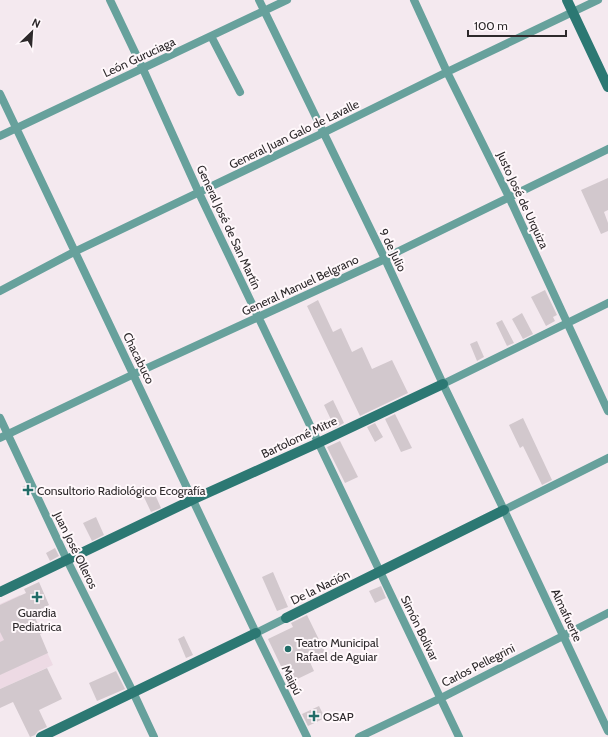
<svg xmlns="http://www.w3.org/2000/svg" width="608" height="737" font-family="Cabin,sans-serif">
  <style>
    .built { fill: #eddae4 }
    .building { fill: #d2c8cd }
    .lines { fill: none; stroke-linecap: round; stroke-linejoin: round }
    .street { stroke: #67a19c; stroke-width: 8 }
    .secondary { stroke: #2c7873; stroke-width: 10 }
    .poi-dot { fill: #226d68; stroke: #fff8fb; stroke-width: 1.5 }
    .labels { text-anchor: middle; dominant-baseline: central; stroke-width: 4; stroke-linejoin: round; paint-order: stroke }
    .street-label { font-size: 12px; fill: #2d292b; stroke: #fff8fb }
    .poi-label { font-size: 12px; fill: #2d292b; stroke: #fff8fb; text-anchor: start }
  </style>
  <rect width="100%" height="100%" fill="#f4e9ef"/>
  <!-- built -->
  <path class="built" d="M20,595L53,665L0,689V604Z"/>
  <!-- building -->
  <path class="building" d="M608,178V210L604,212L608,223V231L601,234L581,190Z
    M545,290L557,315L553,317L555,321L546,326L531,297Z
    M318,300L333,332L341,328L352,352L362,347L372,369L392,360L408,393L360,416L307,306Z
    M522,313L533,334L523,339L512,319Z
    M502,320L514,343L507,346L496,323Z
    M477,341L484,357L477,361L470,344Z
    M333,400L344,423L335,428L324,405Z
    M395,414L412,448L401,452L385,419Z
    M523,418L552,480L542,485L523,446L520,448L509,425Z
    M375,423L383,437L375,442L367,427Z
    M340,441L358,477L345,483L327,447Z
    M26,486L30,493L26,495L22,487Z
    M153,490L161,508L151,512L143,495Z
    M96,517L104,535L92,541L83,523Z
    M55,548L59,556L50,561L46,553Z
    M273,572L288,607L277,611L262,577Z
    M39,582L49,605L33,613L42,633L40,634L48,653L0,675V642L4,640L0,632V605L26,593L24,589Z
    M381,586L386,598L375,603L369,591Z
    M307,615L325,652L309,660L314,671L289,683L268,639L293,627L291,623Z
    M184,636L193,655L186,658L178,639Z
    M47,668L62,699L39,710L47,727L38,731L35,735L30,737L13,702L0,708V689Z
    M116,671L125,689L97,701L89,683Z
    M319,706L325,718L308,726L302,714Z"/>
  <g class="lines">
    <!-- street -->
    <path class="street" d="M110,0L143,69L199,193L459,737
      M259,0L385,259L443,384L504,510L608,731
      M414,0L447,72L509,197L608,411
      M211,36L240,92
      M0,94L256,633L307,737
      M0,136L287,0
      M0,291L74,252L323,133L447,72L598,0
      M443,384L608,303
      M0,418L67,560L133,692L154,737
      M0,438L134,374L385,259L399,251L608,149
      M504,510L608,458
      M256,633L286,618
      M359,737L441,698L608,613"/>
    <!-- secondary -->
    <path class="secondary" d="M567,0L608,87
      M0,592L194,499L318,443L443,384
      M286,618L504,510
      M41,737L256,633"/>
  </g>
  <!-- markers -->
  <g class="poi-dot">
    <path d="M26 484h4v4h4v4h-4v4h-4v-4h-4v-4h4z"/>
    <path d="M35 591h4v4h4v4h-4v4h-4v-4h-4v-4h4z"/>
    <circle cx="288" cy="649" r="4"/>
    <path d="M312 710h4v4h4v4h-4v4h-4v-4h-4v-4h4z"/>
  </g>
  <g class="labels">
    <!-- street labels -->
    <g class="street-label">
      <text transform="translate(139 57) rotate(-25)">León Guruciaga</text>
      <text transform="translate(294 134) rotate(-26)">General Juan Galo de Lavalle</text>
      <text transform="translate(523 200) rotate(65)">Justo José de Urquiza</text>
      <text transform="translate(229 227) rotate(65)">General José de San Martín</text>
      <text transform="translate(393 250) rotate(64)">9 de Julio</text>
      <text transform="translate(300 285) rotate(-25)">General Manuel Belgrano</text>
      <text transform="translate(139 358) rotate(64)">Chacabuco</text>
      <text transform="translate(299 437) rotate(-25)">Bartolomé Mitre</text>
      <text transform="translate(76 550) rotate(64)">Juan José Olleros</text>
      <text transform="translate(320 587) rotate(-26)">De la Nación</text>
      <text transform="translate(567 615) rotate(65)">Almafuerte</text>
      <text transform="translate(420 628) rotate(64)">Simón Bolívar</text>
      <text transform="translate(478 665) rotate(-27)">Carlos Pellegrini</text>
      <text transform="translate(292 680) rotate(64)">Maipú</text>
    </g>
    <!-- poi labels -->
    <g class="poi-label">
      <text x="37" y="490">Consultorio Radiológico Ecografía</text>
      <text x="37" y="612" text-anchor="middle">Guardia<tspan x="37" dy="14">Pediatrica</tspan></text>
      <text x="296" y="642">Teatro Municipal<tspan x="296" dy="14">Rafael de Aguiar</tspan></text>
      <text x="323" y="716">OSAP</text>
    </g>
  </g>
  <!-- north arrow -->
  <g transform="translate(32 32) rotate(25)" stroke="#fff8fb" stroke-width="3" paint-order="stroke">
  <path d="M0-3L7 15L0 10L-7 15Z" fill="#2d292b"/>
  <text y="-6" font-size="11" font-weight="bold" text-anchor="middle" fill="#2d292b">N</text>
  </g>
  <!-- scale -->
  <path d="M468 30v6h98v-6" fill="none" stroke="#2d292b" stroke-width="2"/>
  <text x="474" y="30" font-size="12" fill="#2d292b" stroke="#fff8fb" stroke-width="3" paint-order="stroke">100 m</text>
</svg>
